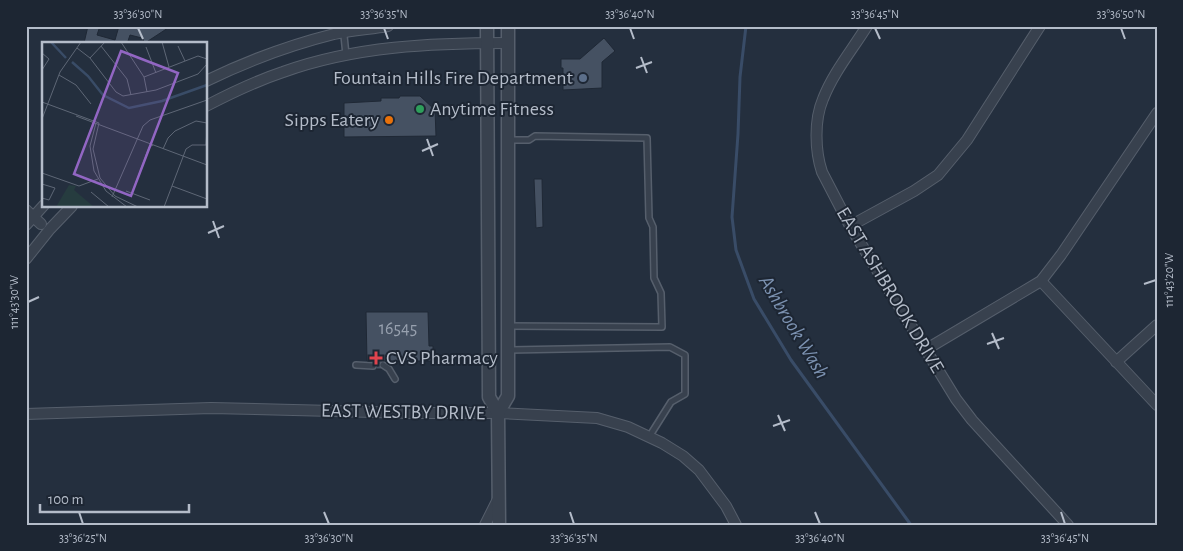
<svg xmlns="http://www.w3.org/2000/svg" width="1183" height="551" font-family="'Alegreya Sans',sans-serif">
  <style>
    .lines { fill: none; stroke-linecap: round; stroke-linejoin: round }
    .stream { stroke: #394c67; stroke-width: 3 }
    .building { fill: #455162; stroke: #1f2835 }
    .service-casing { stroke: #565f6c; stroke-width: 8 }
    .minor-casing { stroke: #565f6c; stroke-width: 12 }
    .tertiary-casing { stroke: #565f6c; stroke-width: 15 }
    .service { stroke: #38414e; stroke-width: 5 }
    .minor { stroke: #38414e; stroke-width: 10 }
    .tertiary { stroke: #38414e; stroke-width: 12 }
    .ticks { fill: none; stroke: #b4bcc9; stroke-width: 2 }
    .service-dot { fill: #5c6f8a; stroke: #1d2633; stroke-width: 2 }
    .leisure-dot { fill: #2e9e5b; stroke: #1d2633; stroke-width: 2 }
    .food-dot { fill: #e8710a; stroke: #1d2633; stroke-width: 2 }
    .health-dot { fill: #e0444e; stroke: #1d2633; stroke-width: 2 }
    .labels { text-anchor: middle; dominant-baseline: central; stroke-width: 4; stroke-linejoin: round; paint-order: stroke }
    .number-label { font-size: 18px; fill: #98a1af }
    .poi-label { font-size: 20px; fill: #b4bcc9; stroke: #1d2633; text-anchor: end }
    .street-label { font-size: 20px; fill: #b4bcc9; stroke: #1d2633 }
    .water-label { font-size: 21px; font-style: italic; fill: #7c92b1; stroke: #1d2633 }
    .inset-river { fill: none; stroke: #394c67; stroke-width: 2.5 }
    .inset-road { fill: none; stroke: #5e6776; stroke-width: 1 }
    .view { fill: #9266c3; fill-opacity: 0.15; stroke: #9266c3; stroke-width: 2.5 }
    .inset-edge { fill: none; stroke: #b4bcc9; stroke-width: 2.5 }
    .neatline { fill: none; stroke: #b4bcc9; stroke-width: 2 }
    .ticks-label { font-size: 12px; text-anchor: middle; fill: #b4bcc9 }
  </style>
  <rect width="100%" height="100%" fill="#242f3e"/>
  <g class="lines">
    <!-- stream -->
    <path class="stream" d="M746,26L740,77L738,134L732,217L736,250L754,299L791,360L911,525"/>
  </g>
  <!-- building -->
  <path class="building" d="M88,26H100L97,35L115,40L119,26H171L145,43L142,38L130,35L127,44L84,43Z
    M604,38L615,51L602,62V88L563,90V68H561V59H580Z
    M400,96H420L435,110L436,136L344,137V103L381,101V98H399Z
    M534,179H542L543,227L536,228Z
    M366,312H428L429,346H433V361H383L379,364L382,369H376L377,366L376,363L367,361Z"/>
  <g class="lines">
    <defs>
      <path id="service" d="M343,26L346,55
        M508,326L662,327L661,293L654,278L653,227L649,218L647,138L535,136L529,140H510
        M510,350L670,347L685,355V394L671,402L649,437
        M356,365L373,366
        M383,365L389,369L395,379"/>
      <path id="minor" d="M867,26C852,50 833,73 823,99C814,120 815,151 822,172L850,226L956,399L972,420L1068,525
        M206,81C247,61 290,45 334,34C352,30 370,29 388,26
        M206,106C231,93 256,81 283,72C355,46 432,43 508,43
        M26,210L41,224
        M26,225L44,205
        M850,226L914,191L938,175L967,140L1040,26
        M26,259L50,229L72,206
        M1041,281L1157,405
        M925,350L1041,281L1061,255L1157,113
        M1116,362L1157,325
        M26,414L211,408L412,413H498L597,418L628,427L662,443L683,456L699,470L726,506L736,525
        M485,525L498,499"/>
      <path id="tertiary" d="M487,26L489,397L498,413L499,525
        M498,413L508,396V26"/>
    </defs>
    <!-- service casing -->
    <use href="#service" class="service-casing"/>
    <!-- minor casing -->
    <use href="#minor" class="minor-casing"/>
    <!-- tertiary casing -->
    <use href="#tertiary" class="tertiary-casing"/>
    <!-- service -->
    <use href="#service" class="service"/>
    <!-- minor -->
    <use href="#minor" class="minor"/>
    <!-- tertiary -->
    <use href="#tertiary" class="tertiary"/>
  </g>
  <!-- ticks -->
  <path class="ticks" d="M138,28L143,39M384,28L388,39M630,28L634,39M875,28L880,39M1121,28L1125,39M641,57L647,73M636,68L652,62M427,139L433,156M422,151L438,144M213,221L219,238M208,233L224,226M1144,284L1156,280M28,302L39,297M992,333L999,349M987,344L1004,338M778,415L785,431M773,426L790,420M79,512L83,524M324,512L329,524M570,512L574,524M815,512L820,524M1061,512L1065,524"/>
  <!-- markers -->
  <circle class="service-dot" cx="583" cy="78" r="5"/>
  <circle class="leisure-dot" cx="420" cy="109" r="5"/>
  <circle class="food-dot" cx="389" cy="120" r="5"/>
  <path class="health-dot" d="M373.5 350.5h5v5h5v5h-5v5h-5v-5h-5v-5h5z"/>
  <g class="labels">
    <!-- number labels -->
    <g class="number-label">
      <text x="398" y="329">16545</text>
    </g>
    <!-- poi labels -->
    <g class="poi-label">
      <text x="573" y="78">Fountain Hills Fire Department</text>
      <text x="430" y="109" text-anchor="start">Anytime Fitness</text>
      <text x="379" y="120">Sipps Eatery</text>
      <text x="386" y="358" text-anchor="start">CVS Pharmacy</text>
    </g>
    <!-- street labels -->
    <g class="street-label">
      <text transform="translate(890 290) rotate(59)">EAST ASHBROOK DRIVE</text>
      <text transform="translate(403 412) rotate(1)">EAST WESTBY DRIVE</text>
    </g>
    <!-- water labels -->
    <g class="water-label">
      <text transform="translate(794 327) rotate(59)">Ashbrook Wash</text>
    </g>
  </g>
  <!-- overview -->
  <g transform="translate(42 42)">
    <rect width="165" height="165" fill="#242f3e"/>
    <path d="M27,143L34,144L32,148L52,165H14Z" fill="#263c3f"/>
    <path class="inset-river" d="M9,0L24,16M30,20L46,34L61,53L87,66L120,59L165,43"/>
    <path class="inset-road" d="M79,0L102,35L105,50M120,0L127,25M59,4L85,37L89,53M136,4L143,19M104,5L114,31M35,6L48,16L74,50L81,54L114,48L156,32L165,22M0,11L7,17L0,28M48,16L63,0M17,33L34,43L49,62M102,35L156,14L165,17M0,60L57,81M34,74L165,123M0,77L18,30L39,0M54,81L48,104L52,129L64,149L85,165M57,81L51,107L58,136L73,154L96,165M164,103L165,86M121,107L126,96L133,89L154,79L165,81M0,131L37,144L56,137M0,142L13,146L7,158L0,156M130,144L165,157M84,149L108,158M49,150L67,165M90,151L107,105L111,103M70,155L101,84L108,78L165,58M122,165L144,107L150,103H165"/>
    <path class="view" d="M79,9L136,31L89,154L32,132Z"/>
    <rect width="165" height="165" class="inset-edge"/>
  </g>
  <!-- border -->
  <rect width="1183" height="551" fill="none" stroke="#1d2633" stroke-width="55"/>
  <!-- scale -->
  <path d="M40 504v8h149v-8" fill="none" stroke="#b4bcc9" stroke-width="2.5"/>
  <text x="48" y="504" font-size="15" fill="#b4bcc9" stroke="#1d2633" stroke-width="4" paint-order="stroke">100 m</text>
  <rect x="28" y="28" width="1128" height="496" class="neatline"/>
  <g class="ticks-label">
    <text x="138" y="18">33°36'30"N</text>
    <text x="384" y="18">33°36'35"N</text>
    <text x="630" y="18">33°36'40"N</text>
    <text x="875" y="18">33°36'45"N</text>
    <text x="1121" y="18">33°36'50"N</text>
    <text transform="translate(1169 280) rotate(-90)" y="4">111°43'20"W</text>
    <text transform="translate(14 302) rotate(-90)" y="4">111°43'30"W</text>
    <text x="83" y="542">33°36'25"N</text>
    <text x="329" y="542">33°36'30"N</text>
    <text x="574" y="542">33°36'35"N</text>
    <text x="820" y="542">33°36'40"N</text>
    <text x="1065" y="542">33°36'45"N</text>
  </g>
</svg>
